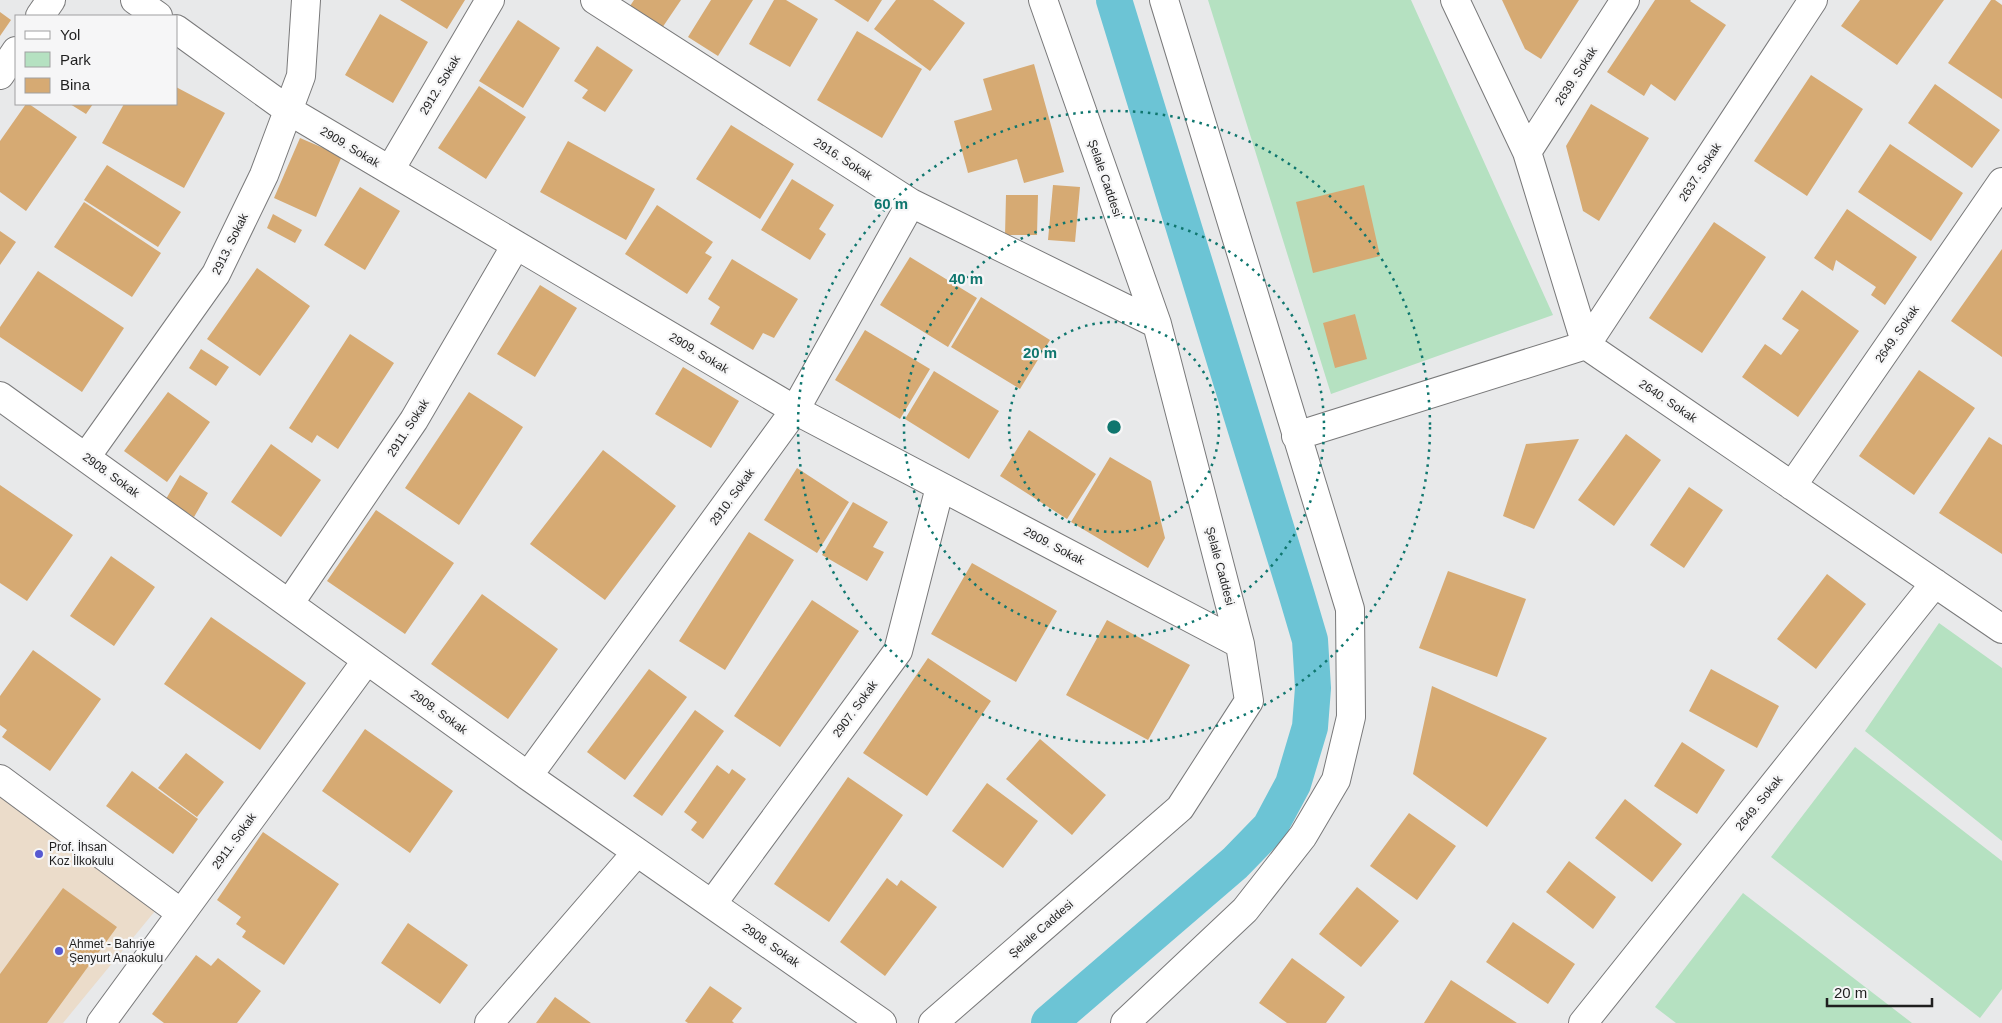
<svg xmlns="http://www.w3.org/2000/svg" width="2002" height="1023" font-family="Helvetica,sans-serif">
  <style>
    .education { fill: #ebdcca }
    .green { fill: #b5e1c1 }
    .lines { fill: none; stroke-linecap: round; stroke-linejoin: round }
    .canal { stroke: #6cc4d5; stroke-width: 36 }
    .building { fill: #d6aa73 }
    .minor-casing { stroke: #79797a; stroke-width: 30 }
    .minor { stroke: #fff; stroke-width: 28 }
    .ring { fill: none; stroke: #0f766e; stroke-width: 2.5; stroke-dasharray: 2.5 5 }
    .poi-dot { fill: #5759d1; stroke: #f6f6f7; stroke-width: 2 }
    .labels { text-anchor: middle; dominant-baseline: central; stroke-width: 4.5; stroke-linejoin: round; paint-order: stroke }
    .street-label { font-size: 12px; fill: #1f1f1f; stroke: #f6f6f7 }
    .poi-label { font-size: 12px; fill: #1f1f1f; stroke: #f6f6f7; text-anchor: start }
    .centre { fill: #0f766e; stroke: #f6f6f7; stroke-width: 2.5 }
    .ring-label { font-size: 15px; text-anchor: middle; font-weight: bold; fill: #0f766e; stroke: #f6f6f7; stroke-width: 4.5; stroke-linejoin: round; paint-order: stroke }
  </style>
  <rect width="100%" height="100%" fill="#e8e9ea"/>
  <!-- education -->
  <path class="education" d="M0,796L155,911L63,1023H0Z"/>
  <!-- green -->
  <path class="green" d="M1208,0H1411L1553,315L1331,394Z
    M1939,623L2002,668V841L1865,731Z
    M1855,747L2002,861V989L1980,1018L1771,857Z
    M1743,893L1912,1023H1676L1655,1007Z"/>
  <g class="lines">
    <!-- canal -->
    <path class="canal" d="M1049,1023L1235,863L1270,827L1293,784L1310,727L1313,688L1310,640L1297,596L1114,0"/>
  </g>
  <!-- building -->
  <path class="building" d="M400,0H465L447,29Z
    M634,0H681L660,31L628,9Z
    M711,0H753L718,56L688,37Z
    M774,0H786L818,19L790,67L749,44Z
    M834,0H882L868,22Z
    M896,0H933L965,23L930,71L874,29Z
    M1502,0H1579L1541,59L1525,49Z
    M1655,0H1691L1690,1L1726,25L1675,101L1651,84L1644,96L1607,72Z
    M1860,0H1944L1897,65L1841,26Z
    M1991,0H1995L2002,5V99L1948,63Z
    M0,12L11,20L0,36Z
    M380,14L428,42L393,103L345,75Z
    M518,20L560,48L523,108L479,81Z
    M857,31L922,69L882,138L817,100Z
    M597,46L633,70L605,112L582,98L588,90L574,81Z
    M1034,64L1064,172L1024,183L1017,159L968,173L954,121L992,110L983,79Z
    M1811,75L1863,109L1807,196L1754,161Z
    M1935,84L2000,130L1972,168L1908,123Z
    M479,86L526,117L486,179L438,148Z
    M176,87L225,113L184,188L102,143L124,104H176Z
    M26,104H29L77,137L26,211L0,192V141Z
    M70,104H93L86,114Z
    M1591,104L1649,138L1599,221L1583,211L1566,146Z
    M731,125L794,164L760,219L696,179Z
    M300,138L342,156L316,217L274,198Z
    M568,141L655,189L626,240L540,192Z
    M1890,144L1963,193L1931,241L1858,192Z
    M107,165L181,212L158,247L84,200Z
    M792,179L834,205L819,229L826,234L810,260L761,230Z
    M1053,185L1080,187L1075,242L1048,240Z
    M1364,185L1380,256L1313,273L1296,202Z
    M360,187L400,211L365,270L324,245Z
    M1006,195H1038L1037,235H1005Z
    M84,202L161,253L132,297L54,247Z
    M657,205L713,242L705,253L712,257L687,294L625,254Z
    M1847,209L1917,257L1885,305L1871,295L1876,287L1836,260L1833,271L1814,258Z
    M273,214L302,230L295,243L267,228Z
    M1714,222L1766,257L1702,353L1649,318Z
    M0,231L16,242L0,265Z
    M2002,249V357L1951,321Z
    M910,257L977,298L948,347L880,305Z
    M732,259L798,299L774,338L763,333L753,350L710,324L720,307L708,299Z
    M257,268L310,306L260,376L207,339Z
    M38,271L124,328L82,392L0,337V327Z
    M540,285L577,308L535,377L497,354Z
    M1802,290L1859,331L1798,417L1742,377L1765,344L1781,355L1799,330L1782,319Z
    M981,297L1050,340L1020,389L951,347Z
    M1355,314L1367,359L1335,368L1323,323Z
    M865,330L930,369L900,419L835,380Z
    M350,334L394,363L338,449L317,435L312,443L289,428Z
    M201,349L229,367L216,386L189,368Z
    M683,367L739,401L711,448L655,414Z
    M1919,370L1975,408L1914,495L1859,456Z
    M934,371L999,411L969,459L905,419Z
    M168,392L210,422L167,482L124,451Z
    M469,392L523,427L459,525L405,488Z
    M1029,430L1096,474L1067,519L1000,476Z
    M1626,434L1661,460L1614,526L1578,500Z
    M1989,437L2002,445V554L1939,513Z
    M1579,439L1534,529L1503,516L1526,444Z
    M271,444L321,480L281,537L231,502Z
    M603,450L676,506L605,600L530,544Z
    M1110,457L1151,481L1165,538L1148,568L1071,522Z
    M797,468L849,502L817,553L764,520Z
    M180,475L208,493L194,517L166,499Z
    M0,485L73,535L27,601L0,583Z
    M1689,487L1723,510L1684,568L1650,545Z
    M853,502L888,522L873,547L884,552L867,581L822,555Z
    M376,510L454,563L405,634L327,581Z
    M749,532L794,560L725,670L679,641Z
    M111,556L155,587L114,646L70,616Z
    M972,563L1057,611L1016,682L931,634Z
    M1448,571L1526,599L1497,677L1419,648Z
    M1827,574L1866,604L1816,669L1777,639Z
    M482,594L558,649L508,719L431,664Z
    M812,600L859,631L780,747L734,716Z
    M211,617L306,683L260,750L164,684Z
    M1107,620L1190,665L1148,740L1066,695Z
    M33,650L101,699L50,771L2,737L7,730L0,725V696Z
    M928,658L991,701L927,796L863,753Z
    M649,669L687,697L625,780L587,752Z
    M1711,669L1779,706L1757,748L1689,711Z
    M1432,686L1547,738L1487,827L1413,774Z
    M695,710L724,731L662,816L633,796Z
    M365,729L453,791L410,853L322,791Z
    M1040,739L1106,795L1072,835L1006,779Z
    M1682,742L1725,770L1697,814L1654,786Z
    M186,753L224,782L197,817L158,788Z
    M717,765L729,774L732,769L746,779L703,839L691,830L697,822L684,812Z
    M132,771L198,819L173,854L106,806Z
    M848,777L903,815L829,922L774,884Z
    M987,783L1038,821L1003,868L952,831Z
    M1625,799L1682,844L1652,882L1595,838Z
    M1409,813L1456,846L1417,900L1370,866Z
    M263,832L339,884L284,965L242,937L246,931L236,924L241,917L217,900Z
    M1569,861L1616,897L1593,929L1546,892Z
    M887,878L897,886L901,880L937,907L885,976L840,942Z
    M1357,887L1399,921L1361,967L1319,934Z
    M63,888L117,927L47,1023H0V974Z
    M1513,922L1575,964L1548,1004L1486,962Z
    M408,923L468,965L440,1004L381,963Z
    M196,955L211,966L218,958L261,991L237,1023H164L152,1014Z
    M1292,958L1345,997L1326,1023H1287L1259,1003Z
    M1451,980L1517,1023H1424Z
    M710,986L742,1008L732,1021L734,1023H688L685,1021Z
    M555,997L591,1023H536Z"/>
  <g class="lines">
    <defs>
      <path id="minor" d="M135,0L158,16
        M595,0L911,203L1157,324
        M1455,0L1527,152L1586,345
        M40,16L51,0
        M176,29L288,110L795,410L1240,644
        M0,75L16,51
        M1527,152L1625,0
        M390,170L490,0
        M1586,345L1813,0
        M0,396L528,776L882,1023
        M1296,436L1586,345L2002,629
        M86,457L216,274L264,175L301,76L306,0
        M1792,486L2002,182
        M289,604L414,420L516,245
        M528,776L795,410L911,203
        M0,779L181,913
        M712,904L898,651L940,487
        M101,1023L367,660
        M489,1023L637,852
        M933,1023L1180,808L1249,701L1240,644L1157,324L1043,0
        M1125,1023L1245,910L1303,836L1336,780L1351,717L1350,609L1164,0
        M1583,1023L1935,583"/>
    </defs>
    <!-- minor casing -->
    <use href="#minor" class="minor-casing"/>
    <!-- minor -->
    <use href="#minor" class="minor"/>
  </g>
  <!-- distance rings -->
  <g class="ring">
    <circle cx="1114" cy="427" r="105"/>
    <circle cx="1114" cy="427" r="210"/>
    <circle cx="1114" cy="427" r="316"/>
  </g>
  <!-- markers -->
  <g class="poi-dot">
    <circle cx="39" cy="854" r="5"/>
    <circle cx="59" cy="951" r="5"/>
  </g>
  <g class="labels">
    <!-- street labels -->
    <g class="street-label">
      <text transform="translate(1576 76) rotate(-57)">2639. Sokak</text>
      <text transform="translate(440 85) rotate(-59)">2912. Sokak</text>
      <text transform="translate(350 147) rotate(31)">2909. Sokak</text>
      <text transform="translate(843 159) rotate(33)">2916. Sokak</text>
      <text transform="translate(1700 172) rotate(-57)">2637. Sokak</text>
      <text transform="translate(1105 178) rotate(71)">Şelale Caddesi</text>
      <text transform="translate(230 244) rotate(-64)">2913. Sokak</text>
      <text transform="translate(1897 334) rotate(-55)">2649. Sokak</text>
      <text transform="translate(699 353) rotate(31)">2909. Sokak</text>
      <text transform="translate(1668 401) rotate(34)">2640. Sokak</text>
      <text transform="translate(408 428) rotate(-57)">2911. Sokak</text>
      <text transform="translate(111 475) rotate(36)">2908. Sokak</text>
      <text transform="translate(732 497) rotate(-54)">2910. Sokak</text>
      <text transform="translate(1054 546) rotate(28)">2909. Sokak</text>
      <text transform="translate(1220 566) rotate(75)">Şelale Caddesi</text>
      <text transform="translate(855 709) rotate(-54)">2907. Sokak</text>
      <text transform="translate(439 712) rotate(36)">2908. Sokak</text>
      <text transform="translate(1759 803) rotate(-51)">2649. Sokak</text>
      <text transform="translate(234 841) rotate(-54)">2911. Sokak</text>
      <text transform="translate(1041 929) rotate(-41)">Şelale Caddesi</text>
      <text transform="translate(771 945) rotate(35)">2908. Sokak</text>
    </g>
    <!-- poi labels -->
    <g class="poi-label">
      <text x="49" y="847">Prof. İhsan<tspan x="49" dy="14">Koz İlkokulu</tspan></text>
      <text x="69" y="944">Ahmet - Bahriye<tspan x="69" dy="14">Şenyurt Anaokulu</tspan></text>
    </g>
  </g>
  <circle cx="1114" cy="427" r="8" class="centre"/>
  <g class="ring-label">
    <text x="891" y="209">60 m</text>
    <text x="966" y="284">40 m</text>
    <text x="1040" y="358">20 m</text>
  </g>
  <!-- legend -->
  <rect x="15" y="15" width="162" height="90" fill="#f6f6f7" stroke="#a0a0a1"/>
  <rect x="25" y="31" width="25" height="8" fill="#ffffff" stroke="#a0a0a1"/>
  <text x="60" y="40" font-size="15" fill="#1f1f1f">Yol</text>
  <rect x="25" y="52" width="25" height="15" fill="#b5e1c1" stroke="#a0a0a1"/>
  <text x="60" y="65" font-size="15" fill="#1f1f1f">Park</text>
  <rect x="25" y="78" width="25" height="15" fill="#d6aa73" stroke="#a0a0a1"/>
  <text x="60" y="90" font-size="15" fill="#1f1f1f">Bina</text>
  <!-- scale -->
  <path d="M1827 998v8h105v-8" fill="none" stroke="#1f1f1f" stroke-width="2.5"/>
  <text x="1834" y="998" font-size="15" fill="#1f1f1f" stroke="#f6f6f7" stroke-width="4" paint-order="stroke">20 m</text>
</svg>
